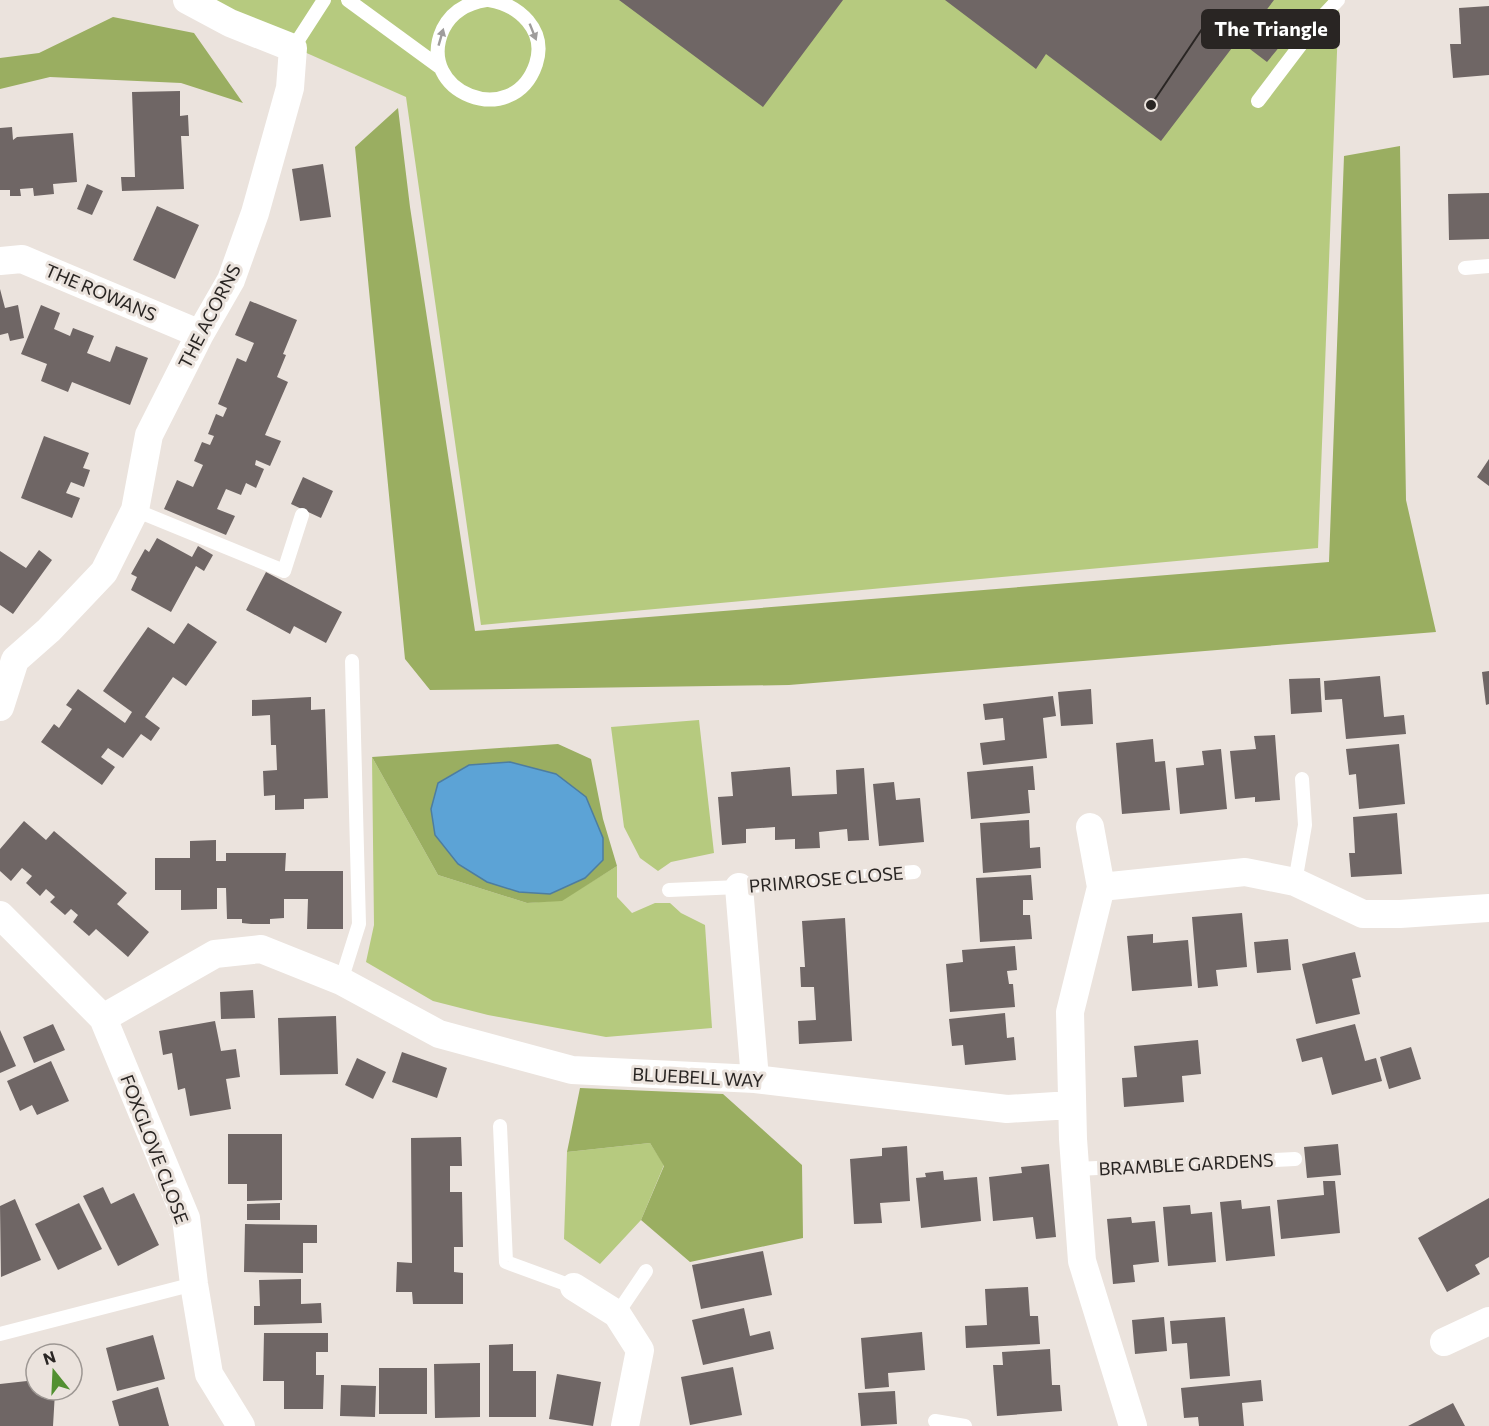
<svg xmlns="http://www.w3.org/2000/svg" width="1489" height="1426" font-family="Commissioner,sans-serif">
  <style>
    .green { fill: #b6ca7f }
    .forest { fill: #9aae61 }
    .water { fill: #5ca3d6; stroke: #4d7da0; stroke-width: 1.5 }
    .building { fill: #6f6665 }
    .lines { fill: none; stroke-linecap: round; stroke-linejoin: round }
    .service { stroke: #fff; stroke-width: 14 }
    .minor { stroke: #fff; stroke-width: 28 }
    .oneway { fill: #9f9d9c }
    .labels { text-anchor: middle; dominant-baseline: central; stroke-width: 6; stroke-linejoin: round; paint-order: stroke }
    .street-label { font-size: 18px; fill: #292523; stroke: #ebe3dd }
    .leader { fill: none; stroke: #292523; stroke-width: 2 }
    .callout-dot { fill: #292523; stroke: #ebe3dd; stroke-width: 2 }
    .callout { fill: #292523; stroke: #292523; stroke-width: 2 }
    .callout-label { font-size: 20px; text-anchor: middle; font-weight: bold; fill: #fff }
  </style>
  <rect width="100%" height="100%" fill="#ebe3dd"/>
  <!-- green -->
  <path class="green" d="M187,0H1339L1318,548L481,625L406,97Z
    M699,720L714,853L671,862L658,871L640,858L624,827L611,727Z
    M372,757L438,875L527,903L562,900L617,866V897L632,913L655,903H670L681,913L705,925L712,1028L606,1037L488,1015L433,1001L366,962L374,925Z
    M650,1143L664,1165L641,1220L600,1264L564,1239L567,1152Z"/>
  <!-- forest -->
  <path class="forest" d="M113,17L194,33L243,103L181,83L50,77L0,89V58L39,53Z
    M398,108L410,207L475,631L1329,562L1344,156L1400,146L1406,500L1436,632L789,685L430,690L405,659L355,147Z
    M558,744L591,759L603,819L617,866L562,901L527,903L438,875L372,757Z
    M580,1088L723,1094L802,1165L803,1238L690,1262L641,1220L664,1166L650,1143L567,1152Z"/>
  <!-- water -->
  <path class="water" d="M510,762L556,774L586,797L603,838V860L585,878L550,894L519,892L487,882L458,864L435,835L431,809L438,783L469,765Z"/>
  <!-- building -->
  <path class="building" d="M619,0H843L763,107Z
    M945,0H1274L1255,25L1281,45L1267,62L1238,40L1161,141L1046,54L1036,69Z
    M1489,6V75L1453,78L1450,44H1461L1459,8Z
    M180,91V116L188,115L189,136H181L184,189L122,191L121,177H135L132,92Z
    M12,127L13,140L17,137L73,133L77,182L53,184L54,194L34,196L33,188L20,189L21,196H10V190H0V128Z
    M323,164L331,217L300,221L292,169Z
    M87,184L103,191L92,215L77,209Z
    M1489,193V239L1449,240L1448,194Z
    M157,206L199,225L175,279L133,260Z
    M0,289L5,308L18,305L24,338L10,341L8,333L0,335Z
    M250,301L297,320L283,354L286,355L277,377L288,382L265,435L281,441L270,466L256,460L255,465L264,469L256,488L246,483L241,495L226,489L217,509L235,516L226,535L164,509L177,480L193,487L203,465L194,461L202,442L210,445L214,436L208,434L216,414L223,417L227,408L218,404L237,358L246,362L254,343L235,335Z
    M41,305L60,313L54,329L70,336L73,328L94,336L87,353L110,362L116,346L148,358L130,405L72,382L68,392L41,381L47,364L21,354Z
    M44,436L89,453L83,468L90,470L84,487L71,482L66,493L80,498L72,518L21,498Z
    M1489,459V486L1477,477Z
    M303,477L333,491L321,518L291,504Z
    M157,538L192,557L198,546L213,555L204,571L196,566L171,612L131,590L137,577L131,574L145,549L149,552Z
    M39,550L52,560L13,614L0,605V551L26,568Z
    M266,572L342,612L326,643L294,626L290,634L246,610Z
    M188,623L217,642L186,686L173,677L145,717L160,728L151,741L141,734L123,758L108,748L101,757L115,767L102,785L41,742L54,724L59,728L72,709L66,705L78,689L125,723L132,712L103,691L148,627L174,644Z
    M1489,671V704L1486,705L1482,672Z
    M1380,676L1384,717L1404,715L1406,734L1346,739L1342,699L1325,700L1324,681Z
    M1320,678L1322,712L1291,714L1289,679Z
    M1091,689L1093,724L1061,726L1058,692Z
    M1053,696L1056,716L1043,718L1047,758L983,765L980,743L1005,740L1003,718L985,720L983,704Z
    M311,697V710L325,709L328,798L304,799V809L275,810V795L264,796L263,771L277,770L276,745H271L270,715L252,716V700Z
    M1275,735L1280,800L1255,802V797L1235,799L1230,751L1256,749L1254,736Z
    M1153,739L1155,762L1165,761L1170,810L1122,814L1116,743Z
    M1399,744L1405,804L1359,809L1356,774L1349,775L1346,749Z
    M1221,749L1227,809L1180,814L1176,768L1204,765L1202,751Z
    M1033,766L1035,790H1028L1030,813L971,819L967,772Z
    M790,767L792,796L837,794L836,770L864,768L869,840L848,841L847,829L819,832L820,848L795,849V839L775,840V827L746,829V843L722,845L718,797L733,796L731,772Z
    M894,782L896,800L920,798L924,842L879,846L873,784Z
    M1397,813L1402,874L1351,877L1349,853H1355L1353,817Z
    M1029,820L1030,848L1040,847L1041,868L983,873L980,823Z
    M24,821L46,840L54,831L127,893L117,904L149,932L128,957L96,929L89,936L73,922L78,915L71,909L65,915L50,902L55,897L46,889L40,896L26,883L32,876L22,868L11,881L0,871V849Z
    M216,840V861H226V853H286L285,871H343V929H307L308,899H284V918L270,919V924H251L242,923V919H227L226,888H217V909L181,910V890H155V858H190V841Z
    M1031,875L1033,900H1023V915H1030L1032,939L980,942L976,878Z
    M1242,913L1247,967L1216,970L1218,986L1198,988L1192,917Z
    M845,918L852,1041L799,1044L798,1021L816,1020L814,987H801L800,967H805L802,921Z
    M1153,934V943L1188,940L1192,986L1132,991L1127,936Z
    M1288,939L1291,970L1257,973L1254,942Z
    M1015,946L1017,970L1007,971L1009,984H1013L1015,1007L950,1012L946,964L963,962L962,950Z
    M1355,952L1361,977L1352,979L1360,1014L1316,1024L1302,964Z
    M253,990L255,1018L221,1019L220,992Z
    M1005,1013L1007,1038L1014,1037L1016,1060L965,1065L963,1045L952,1046L949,1019Z
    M336,1016L338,1074L280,1075L278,1018Z
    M215,1021L221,1051L236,1049L240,1077L226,1079L231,1109L190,1116L185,1088L178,1090L172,1053L163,1055L159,1031Z
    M53,1024L65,1050L34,1063L23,1037Z
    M1355,1024L1365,1061L1376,1058L1382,1081L1332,1095L1322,1057L1302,1062L1296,1039Z
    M0,1030L16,1066L0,1073Z
    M1198,1040L1201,1074L1182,1076L1184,1102L1124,1107L1122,1078L1137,1077L1134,1046Z
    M1411,1047L1421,1079L1389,1089L1380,1057Z
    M402,1052L447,1068L437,1098L392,1082Z
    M357,1058L386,1072L373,1099L345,1085Z
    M51,1061L69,1101L37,1115L32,1105L20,1111L7,1081Z
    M228,1134H282V1200L247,1201V1184H228Z
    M461,1137L462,1166H450V1192H462L463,1247H454V1272L463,1273V1304H413L412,1292H396L397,1262L412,1263L411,1138Z
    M1338,1144L1341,1175L1307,1178L1304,1147Z
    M907,1146L910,1201L880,1203L882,1223L854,1224L850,1159L882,1156V1148Z
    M1049,1164L1056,1237L1036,1239L1033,1217L993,1221L989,1177L1022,1173L1021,1167Z
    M943,1171L944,1180L977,1177L981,1221L921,1228L916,1178L926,1177L925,1173Z
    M1323,1181H1335L1340,1233L1281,1239L1277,1200L1324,1195Z
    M103,1187L111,1204L134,1193L159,1245L118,1266L83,1196Z
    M1489,1198V1257L1475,1265L1480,1274L1447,1292L1418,1238Z
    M15,1199L41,1260L1,1277L0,1206Z
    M1241,1200L1242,1209L1270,1206L1275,1256L1226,1261L1220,1202Z
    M79,1203L102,1249L58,1270L35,1224Z
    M280,1203V1220H247V1204Z
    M1190,1205L1191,1214L1212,1212L1216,1262L1168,1266L1163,1207Z
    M1131,1217L1132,1223L1155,1221L1159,1262L1133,1265L1135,1282L1113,1284L1107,1219Z
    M245,1224L317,1225V1243H303V1273L244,1272Z
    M763,1251L772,1295L701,1309L692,1265Z
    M301,1279V1304L321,1303L322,1323L254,1325V1306H260L259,1280Z
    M1028,1287L1030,1316H1038L1040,1344L966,1348L965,1326L987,1325L985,1289Z
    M744,1308L750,1336L770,1331L774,1349L703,1365L692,1320Z
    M1164,1317L1167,1351L1135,1354L1132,1320Z
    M1225,1317L1230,1376L1190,1379L1187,1343L1172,1344L1170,1321Z
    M922,1332L925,1370L888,1373L889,1387L865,1389L861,1338Z
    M264,1333H328V1352H316V1375H324L323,1409H284V1381H263Z
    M153,1335L165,1379L117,1391L106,1348Z
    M513,1344V1371H536V1417H489V1345Z
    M1050,1349L1052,1385H1060L1062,1411L997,1416L993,1365H1003L1002,1352Z
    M480,1363V1417L435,1418L434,1364Z
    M733,1367L742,1415L690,1425L681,1377Z
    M379,1368H427V1414H379Z
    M557,1374L601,1382L593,1426L549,1419Z
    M36,1380V1390H40L41,1394L55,1392L53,1426H0V1384Z
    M1261,1380L1263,1401L1242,1403L1244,1426H1199L1198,1417L1184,1418L1181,1388Z
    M341,1385L376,1386L375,1417L340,1416Z
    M158,1387L169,1426H119L112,1401Z
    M895,1391L897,1424L861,1426L858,1393Z
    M1453,1403L1465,1426H1408Z"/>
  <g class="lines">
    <!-- service -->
    <path class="service" d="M348,0L441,68
      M486,0C467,3 452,11 443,29C414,92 513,132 536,64C547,30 519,5 489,0
      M293,48L324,0
      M1258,101L1321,18L1338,0
      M1465,268L1489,266
      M135,510L284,571L302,515
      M1295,882L1305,825L1302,779
      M669,890L739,887L914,872
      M341,981L359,924L352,661
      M500,1126L506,1262L574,1287
      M1076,1169L1295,1159
      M617,1314L646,1271
      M0,1334L194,1284
      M935,1421L965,1426"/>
    <!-- minor -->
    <path class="minor" d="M0,261L22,259L200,334
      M0,707L15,660L49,630L104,572L135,510L149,435L200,334L231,280L255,213L290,88L293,48L230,23L187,0
      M1090,827L1101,887
      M739,887L755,1079
      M0,915L103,1018L215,954L261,949L341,981L439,1034L572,1070L755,1079L1007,1109L1071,1105
      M103,1018L186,1218L194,1284L209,1374L241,1426
      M574,1287L617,1314L640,1350L625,1426
      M1444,1342L1489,1321
      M1133,1426L1082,1261L1073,1139L1070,1012L1101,887L1245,872L1295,882L1363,914H1400L1489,908"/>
  </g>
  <!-- one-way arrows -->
  <defs><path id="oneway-solid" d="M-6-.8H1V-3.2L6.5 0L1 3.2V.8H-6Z" transform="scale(1.5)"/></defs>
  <g class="oneway">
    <use href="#oneway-solid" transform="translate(533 32) rotate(68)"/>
    <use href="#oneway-solid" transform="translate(441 37) rotate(-74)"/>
  </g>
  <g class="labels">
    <!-- street labels -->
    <g class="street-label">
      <text transform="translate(101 292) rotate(23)">THE ROWANS</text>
      <text transform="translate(209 316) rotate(-63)">THE ACORNS</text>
      <text transform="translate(826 879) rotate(-5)">PRIMROSE CLOSE</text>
      <text transform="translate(698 1077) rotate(3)">BLUEBELL WAY</text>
      <text transform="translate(155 1149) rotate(69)">FOXGLOVE CLOSE</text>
      <text transform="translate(1186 1164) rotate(-3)">BRAMBLE GARDENS</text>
    </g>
  </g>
  <!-- callouts -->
  <path class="leader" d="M1151 105L1202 29"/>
  <circle class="callout-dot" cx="1151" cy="105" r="6"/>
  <rect class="callout" x="1202" y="10" width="137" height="38" rx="6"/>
  <g class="callout-label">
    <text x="1271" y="36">The Triangle</text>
  </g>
  <!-- north arrow -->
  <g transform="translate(54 1372) rotate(342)"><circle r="28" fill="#ebe3dd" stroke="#9d9793" stroke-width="1.5"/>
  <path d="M0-4.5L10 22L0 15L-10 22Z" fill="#529031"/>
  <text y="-9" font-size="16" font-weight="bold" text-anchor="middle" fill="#292523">N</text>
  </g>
</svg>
